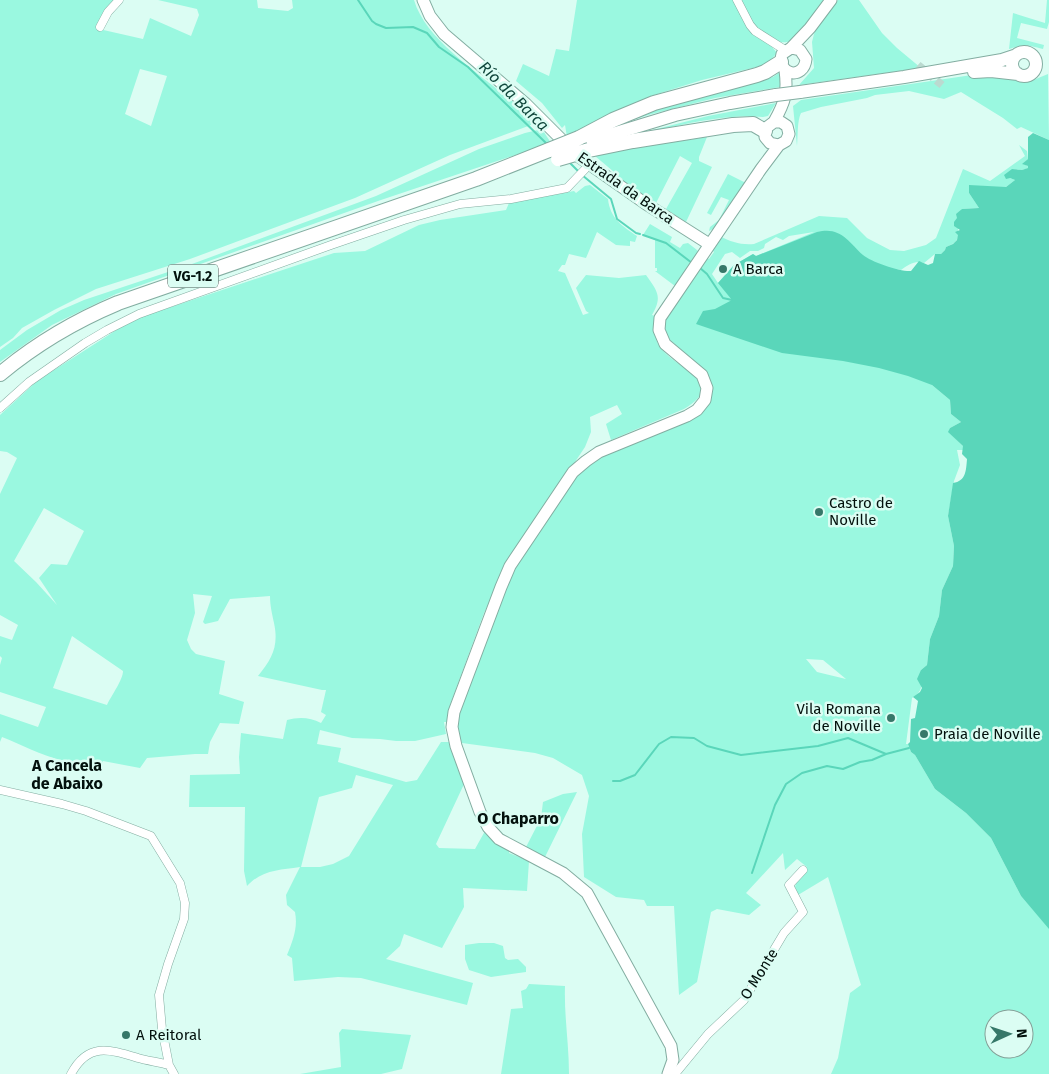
<svg xmlns="http://www.w3.org/2000/svg" width="1049" height="1074" font-family="'Fira Sans',sans-serif">
  <style>
    .green { fill: #9af8e0; fill-rule: evenodd }
    .water { fill: #5ad6ba }
    .lines { fill: none; stroke-linecap: round; stroke-linejoin: round }
    .stream { stroke: #5ad6ba; stroke-width: 2 }
    .street-tunnel { stroke: #bbdad0; stroke-width: 8; stroke-dasharray: 8 4; stroke-linecap: butt }
    .street-casing { stroke: #83ada1; stroke-width: 9 }
    .secondary-casing { stroke: #83ada1; stroke-width: 13 }
    .primary-casing { stroke: #83ada1; stroke-width: 14 }
    .highway-casing { stroke: #83ada1; stroke-width: 16 }
    .street { stroke: #fff; stroke-width: 8 }
    .secondary { stroke: #fff; stroke-width: 11 }
    .primary { stroke: #fff; stroke-width: 12 }
    .highway { stroke: #fff; stroke-width: 14 }
    .primary-bridge-casing { stroke: #83ada1; stroke-width: 14; stroke-linecap: butt }
    .highway-bridge-casing { stroke: #83ada1; stroke-width: 16; stroke-linecap: butt }
    .primary-bridge { stroke: #fff; stroke-width: 12 }
    .highway-bridge { stroke: #fff; stroke-width: 14 }
    .poi-dot { fill: #367869; stroke: #dbfdf3; stroke-width: 2 }
    .labels { text-anchor: middle; dominant-baseline: central; stroke-width: 5; stroke-linejoin: round; paint-order: stroke }
    .shield { fill: #dbfdf3; stroke: #445852; stroke-width: 1 }
    .shield-label { font-size: 14px; font-weight: bold; fill: #03110d }
    .street-label { font-size: 15px; fill: #03110d; stroke: #dbfdf3 }
    .poi-label { font-size: 15px; fill: #03110d; stroke: #dbfdf3; text-anchor: start }
    .water-label { font-size: 16px; font-style: italic; fill: #11473c; stroke: #dbfdf3 }
    .neighbourhood-label { font-size: 16px; font-weight: bold; fill: #03110d; stroke: #dbfdf3 }
  </style>
  <rect width="100%" height="100%" fill="#dbfdf3"/>
  <!-- green -->
  <path class="green" d="M0,0H114L102,16L99,29L143,39L150,18L191,36L199,15L197,9L158,0H257L258,8L288,11L293,8L292,0H414C428,48 501,85 533,121L531,125L450,155L355,198L190,259L96,289L54,310L22,328L13,338L0,347ZM140,69L167,76L151,126L125,114Z
    M577,0H734L777,53L767,64L761,66L702,80L651,96L567,137L565,125L562,128L542,103L516,81L523,64L549,76L556,49L569,51Z
    M740,0H824C818,8 798,36 792,40C780,48 760,34 752,24C747,17 744,8 740,0Z
    M838,0H859L882,33L897,48L921,68L799,85L814,68L812,42L814,34L817,26Z
    M1047,0H1049V22L1047,29L1021,23L1017,38L1044,45L1043,49C1027,45 1025,44 1009,49L1013,13L1045,23Z
    M780,72V87L715,98L648,115L612,127L648,111L714,92L773,77Z
    M1048,74L1049,140L1021,127L1017,129L1003,118L961,92L944,99L909,91L875,95L867,98L821,107L801,113C797,121 798,136 797,146L793,106L801,100L972,75H1001L1023,82L1031,81Z
    M776,103L768,116L763,117C720,112 664,130 621,138L708,116Z
    M542,129L551,143L378,201L116,294L52,325L0,362V350L27,330L61,310L84,300L192,264L376,196L479,149L525,133Z
    M707,137L699,157V161L712,167L686,222L666,209L692,163L680,156L656,203L613,175L614,172L595,156L621,150Z
    M1019,145L1027,151L1028,159L1023,164L1028,166L1029,168L1022,170L1012,169L1010,178L1015,180L1006,187H995L969,193L979,208L962,209C960,213 958,217 958,221C957,235 963,240 946,247L945,250L941,254H935L924,263C915,260 908,265 901,270L897,269L932,385L950,400L951,414L961,422L950,428L949,432L963,446L964,450H957L960,465L954,481L948,516L954,546L953,566L942,590L939,616L930,639L927,665L921,670C922,683 924,691 912,698L906,744H908L911,752L915,755L935,789L966,813L991,838L1021,896L1049,928V1074H831L838,1058L850,993L861,985L828,877L798,895L795,887L797,881L807,867L797,859L785,870L783,853L746,893L761,905L749,915L717,909L711,912L697,982L679,995L674,906H647L644,900L616,897L584,877L582,834L589,796L582,775L553,758L535,753L462,743L458,734V721L463,700L485,646L505,591L514,571L569,485L585,467L603,456L700,415L712,395L711,382L697,364L667,337L664,330V322L704,256L709,259L714,252L710,248L719,236C732,242 740,245 754,244L819,216L847,218L867,238L890,250L904,251L926,245L936,238L963,169L990,181L1025,156ZM814,232L756,256L753,254L734,265L718,283L712,274L725,254L732,252L740,258L750,251H758L764,248L765,244L776,237L783,240L789,236ZM806,659L823,660L846,679L817,672ZM994,1019H1024V1049H994Z
    M728,174L746,183L715,228L709,231L710,227L719,220L729,200L721,197L711,215L707,213Z
    M590,185L608,199C610,218 622,226 637,236L635,242L630,241V246L616,245L597,232L586,258L569,254L565,265H562L558,271L565,273L583,315L589,313L586,311L576,288L586,275L619,278L646,275C657,291 663,296 652,315L658,317C657,326 654,336 658,344C670,367 731,382 684,409L611,440L606,424L622,414L617,405L590,417L591,432L585,447L506,565L484,613L450,705L448,722H444L446,734L415,741H396L380,739L352,738L320,730L317,744L341,748L338,762L406,782L417,780L441,742H451L465,782L436,844L439,848L475,849L485,831L509,849V853L529,861L527,891L463,888L464,907L442,948L404,934L400,946L386,959L473,983L467,1005L361,978L338,977L294,981L292,958L287,955C293,940 298,928 295,912L287,905L286,895L300,867C279,870 262,870 247,886L244,871L245,807H189L190,775L240,774L239,757L241,733L283,739L287,720C298,717 310,717 321,723L326,715L321,712L326,690H322L258,676C272,659 279,646 274,623C272,613 270,606 270,596L230,599L218,621L205,624L203,622L212,596L193,594L195,613L187,640L191,649L196,654L225,661L219,694L244,702L239,724L220,723L210,742L208,754H195L147,758L140,768L103,761L101,768C88,765 74,763 61,760C41,755 22,745 2,737L0,742V714L38,727L46,707L0,692V665L2,658L0,656V636L12,640L18,625L0,615V494L17,458L7,452L0,451V415L37,381L132,320L334,253L365,251L419,225L440,220L506,210L509,203L574,191L576,193L585,186ZM44,508L84,531L67,565L51,564L39,578L57,605L36,582L14,561ZM72,636L123,671C123,680 111,696 107,705L53,688ZM356,775L393,785L349,856L333,864L320,867H301L319,797L352,788Z
    M650,224L672,237L670,242L680,248L683,244L688,243L697,250L699,253L675,286L655,271H657V268H655V240L643,235Z
    M577,792L544,859L525,849L541,818L543,802L563,794Z
    M479,943H494L503,946L505,958L508,960L518,959L526,967V972L491,977L469,970L465,959V945Z
    M529,984L565,986C564,1016 569,1044 569,1074H501L511,1009L523,1008L521,991L526,989Z
    M342,1029L411,1035L402,1069L381,1074H300L341,1067L339,1033Z"/>
  <!-- water -->
  <path class="water" d="M1033,133L1049,140V929L1021,896L991,838L966,813L935,789L915,755L911,752L908,744L910,742L911,719L915,718L918,701L913,697L920,692L922,688L917,679L921,670L927,665L930,639L939,616L942,590L953,566L954,546L948,516L953,483C966,481 966,471 967,459L962,454L963,446L948,432L950,428L961,422L951,414L950,400L932,385L908,376L879,368L843,361L782,353L696,324L703,311L715,309L732,300L718,283L734,265L753,254L756,256L817,232C840,226 848,241 863,255C871,262 901,272 911,271L919,261L928,265L933,263L935,254H941L945,250L946,247L953,244L957,240L958,235L955,232L960,230L954,226V222L957,218L956,214L962,209L979,208L969,193V185L1006,187L1015,180L1010,178L1006,179L1004,175L1012,169L1022,170L1028,168V166L1022,164L1028,159V137Z"/>
  <g class="lines">
    <!-- stream -->
    <path class="stream" d="M358,0L372,21L376,24L386,28L413,27L427,33L439,47L468,67L547,144
      M568,161L579,172
      M582,175L611,199L617,219L636,233L640,234
      M643,235L666,243L692,263
      M700,268L707,274L723,298L732,300
      M613,781H620L635,775L659,744L671,737L694,738L707,746L741,755L818,746L848,738L886,754
      M752,873L775,805L786,784L802,773L827,766L843,769L860,762L872,760L886,754L909,748"/>
    <!-- street-tunnel -->
    <path class="street-tunnel" d="M918,65L942,85"/>
    <defs>
      <path id="street" d="M737,0L750,25L755,31L785,50
        M100,27L108,12L119,0
        M0,408L29,382L85,343L107,330L139,314L331,245L404,220L460,204L511,199L567,188L589,165
        M0,790L62,804L86,811L151,836L180,883L185,903L184,919L168,964L159,995L162,1029L169,1065L174,1074
        M71,1074C88,1042 109,1049 138,1058C148,1061 159,1062 169,1065
        M675,1074L708,1034L744,1000L784,933L803,912L789,885L803,870"/>
      <path id="secondary" d="M423,0L430,16L444,34L526,104L579,157L646,204L709,244
        M791,48L800,50L806,59C804,81 776,75 782,54L791,48L810,28L831,0
        M774,122C785,102 788,93 785,70
        M668,1074L673,1060L671,1046L587,893L563,873L499,839L488,827L480,812L456,746L452,727L454,712L501,587L510,566L573,472L586,461L599,452L687,416L697,410L705,400L707,388L702,375L665,344L659,330L660,318L761,169L779,145L786,141L789,134L787,126L781,122H774L766,128L765,137L770,143L779,145"/>
      <path id="primary" d="M1012 64a12 12 0 1 1 24 0a12 12 0 1 1-24 0Z
        M974,72L991,71L1018,74
        M800,92L904,77L1002,60L1014,56
        M583,143L675,115L730,103L776,95"/>
      <path id="highway" d="M579,138L613,120L654,103L757,75L765,72L781,62
        M589,150L633,141L733,125L753,124L765,131
        M0,374C36,344 75,321 118,303L476,179L549,150"/>
    </defs>
    <!-- street casing -->
    <use href="#street" class="street-casing"/>
    <!-- secondary casing -->
    <use href="#secondary" class="secondary-casing"/>
    <!-- primary casing -->
    <use href="#primary" class="primary-casing"/>
    <!-- highway casing -->
    <use href="#highway" class="highway-casing"/>
    <!-- street -->
    <use href="#street" class="street"/>
    <!-- secondary -->
    <use href="#secondary" class="secondary"/>
    <!-- primary -->
    <use href="#primary" class="primary"/>
    <!-- highway -->
    <use href="#highway" class="highway"/>
    <defs>
      <path id="primary-bridge" d="M776,95L800,92"/>
      <path id="highway-bridge" d="M549,150L579,138
        M558,159L589,150"/>
    </defs>
    <!-- primary-bridge casing -->
    <use href="#primary-bridge" class="primary-bridge-casing"/>
    <!-- highway-bridge casing -->
    <use href="#highway-bridge" class="highway-bridge-casing"/>
    <!-- primary-bridge -->
    <use href="#primary-bridge" class="primary-bridge"/>
    <!-- highway-bridge -->
    <use href="#highway-bridge" class="highway-bridge"/>
  </g>
  <!-- markers -->
  <g class="poi-dot">
    <circle cx="723" cy="269" r="5"/>
    <circle cx="819" cy="512" r="5"/>
    <circle cx="891" cy="718" r="5"/>
    <circle cx="924" cy="734" r="5"/>
    <circle cx="126" cy="1035" r="5"/>
  </g>
  <g class="labels">
    <!-- shield labels -->
    <rect class="shield" x="168" y="264.5" width="50" height="23" rx="4"/>
    <g class="shield-label">
      <text x="193" y="276">VG-1.2</text>
    </g>
    <!-- street labels -->
    <g class="street-label">
      <text transform="translate(626 188) rotate(35)">Estrada da Barca</text>
      <text transform="translate(759 974) rotate(-58)">O Monte</text>
    </g>
    <!-- poi labels -->
    <g class="poi-label">
      <text x="733" y="269">A Barca</text>
      <text x="829" y="503">Castro de<tspan x="829" dy="17">Noville</tspan></text>
      <text x="881" y="709" text-anchor="end">Vila Romana<tspan x="881" dy="17">de Noville</tspan></text>
      <text x="934" y="734">Praia de Noville</text>
      <text x="136" y="1035">A Reitoral</text>
    </g>
    <!-- water labels -->
    <g class="water-label">
      <text transform="translate(514 96) rotate(45)">Río da Barca</text>
    </g>
    <!-- neighbourhood labels -->
    <g class="neighbourhood-label">
      <text x="67" y="765">A Cancela<tspan x="67" dy="18">de Abaixo</tspan></text>
      <text x="518" y="818">O Chaparro</text>
    </g>
  </g>
  <!-- north arrow -->
  <g transform="translate(1009 1034) rotate(87)"><circle r="24" fill="#dbfdf3" stroke="#859f97"/>
  <path d="M0-4L9 19L0 12L-9 19Z" fill="#367869"/>
  <text y="-8" font-size="14" font-weight="bold" text-anchor="middle" fill="#03110d">N</text>
  </g>
</svg>
